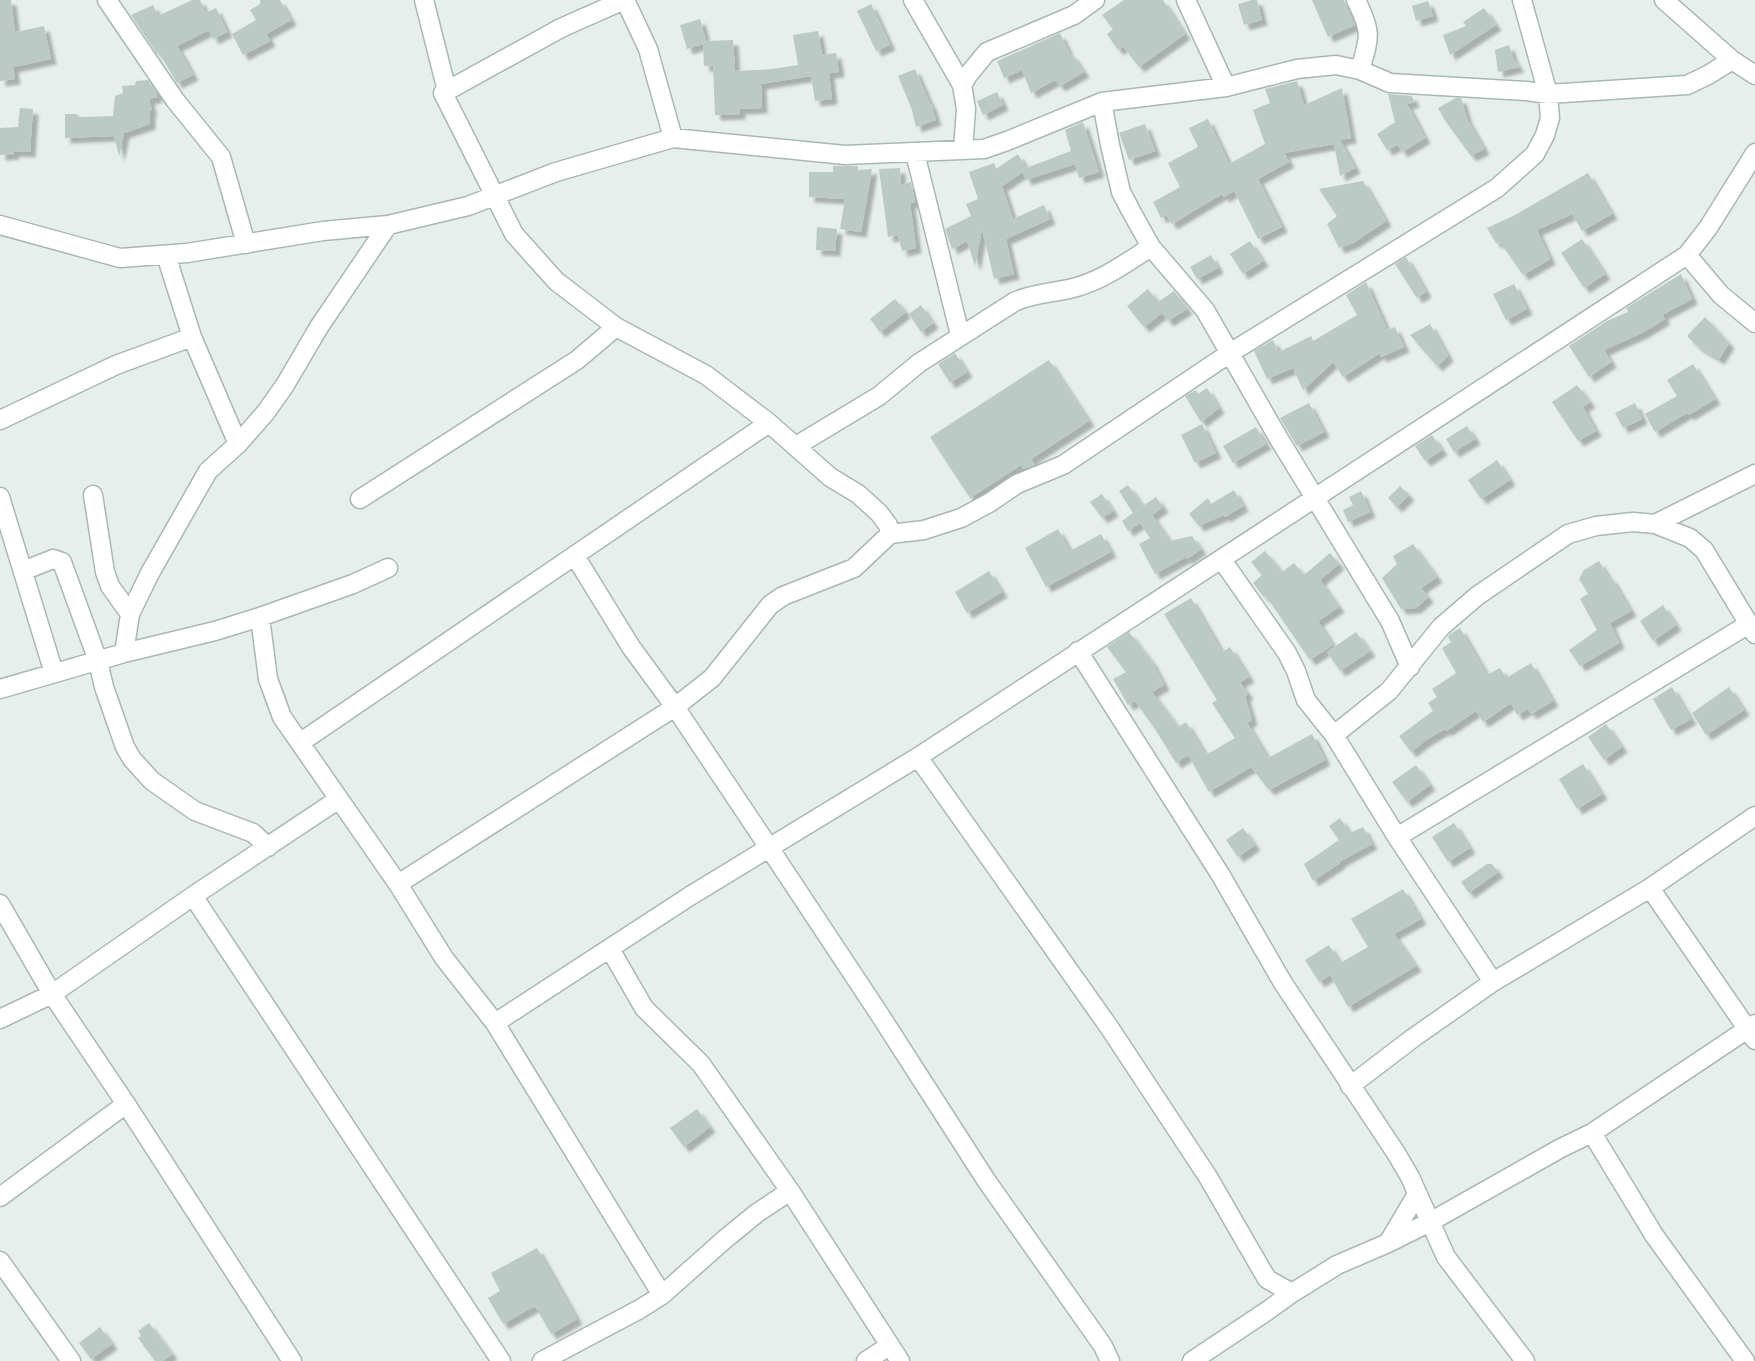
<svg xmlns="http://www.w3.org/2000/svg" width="1755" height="1361" font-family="'Space Grotesk',sans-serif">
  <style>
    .building { fill: #bbcac4; filter: url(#shadow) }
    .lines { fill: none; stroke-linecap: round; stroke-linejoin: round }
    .minor-casing { stroke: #a8b8b2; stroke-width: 21 }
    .minor { stroke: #fff; stroke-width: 18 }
  </style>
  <defs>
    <filter id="shadow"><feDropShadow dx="5.5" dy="5.5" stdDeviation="1.5" flood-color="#0004"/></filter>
  </defs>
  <rect width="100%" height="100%" fill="#e6efeb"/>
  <!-- building -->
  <path class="building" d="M0,0H11L15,32L44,26L51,59L13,67L15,79L0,81Z
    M192,0H200L206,13L216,8L227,32L213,39L209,30L177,46L193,75L177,83L158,51V55L131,15L153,5L158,16Z
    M260,0H280L291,20L266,34L270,41L243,55L232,34L256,20L250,10L260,4Z
    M1124,0H1163L1185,34L1139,67L1123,46L1118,50L1107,34L1113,29L1102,15Z
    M1252,0H1257L1262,20L1244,25L1238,4Z
    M1312,0H1344L1355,25L1328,37Z
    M1428,1L1433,16L1416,21L1412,6Z
    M871,4L890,45L876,51L857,11Z
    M1484,8L1496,25L1450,55L1443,35L1466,26L1463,22Z
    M700,19L706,41L733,40L735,71L772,69L798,65L793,35L818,31L822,55L836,53L839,72L829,73L832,99L815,101L811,76L761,84L762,108L740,109V114L715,115L713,66H704L703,44L687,49L680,25Z
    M1060,33L1070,55L1072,54L1084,72L1060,86L1055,80L1031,93L1022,70L1004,78L997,61Z
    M1509,45L1513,58L1519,67L1498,72L1495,50Z
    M915,69L930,104H931L936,120L916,127L912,110L898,76Z
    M148,80L157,93V97L149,99L152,111H150V124L124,133L119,156L114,136L65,138V114H76L80,117L113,116L115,96L123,93L122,86L135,85L136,81Z
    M1297,81L1304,105L1342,88L1351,138L1340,140L1355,168L1340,176L1334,144L1284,153L1289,162L1258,179L1282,227L1258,239L1234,191L1224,197L1222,194L1172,224L1166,215L1161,218L1153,202L1180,187L1168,163L1198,147L1189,128L1208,119L1229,164L1265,144L1253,110L1270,103L1265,89Z
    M997,92L1003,105L983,115L977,101Z
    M1388,94L1412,96L1414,102L1407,104L1425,138L1402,152L1398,145L1387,150L1377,134L1395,122Z
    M1456,98H1461L1467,119L1484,149L1471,156L1444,119L1438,108Z
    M20,108L33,109L30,152L14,151V154L0,155V128L18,127Z
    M1083,122L1099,172L1079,178L1075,164L1026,180L1023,172L1002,186L1013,219L1044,205L1050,219L1006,239L1014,274L994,279L982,229L975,266L967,241L952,249L945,229L971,216L966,204L978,199L969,172L994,163L996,169L1018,154L1026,168L1071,151L1065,130Z
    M1145,124L1155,151L1129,160L1119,133Z
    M833,166H858V170L872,169L861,232L840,229L845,199L809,197V172H833Z
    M900,168L901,185L911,182L915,202L910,203L916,248L902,251L898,235L888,237L879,169Z
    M1588,173L1612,214L1582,231L1572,214L1537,230L1550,259L1523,275L1500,242L1496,243L1487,228L1513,216Z
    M1363,181L1386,221L1353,243L1339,248L1327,224L1337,216L1319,189Z
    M817,227L837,229L835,251L816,250Z
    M1582,239L1605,274L1584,288L1561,253Z
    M1250,241L1263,261L1243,274L1230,254Z
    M1211,255L1218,268L1197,279L1190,267Z
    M1406,257L1426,292L1417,298L1395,264Z
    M1681,274L1692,299L1662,315L1665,319L1642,333L1604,350L1611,362L1589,377L1569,346L1607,321L1628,312L1626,308Z
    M1366,282L1387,330L1395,327L1404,347L1381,357L1380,353L1343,377L1333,362L1303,390L1293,368L1267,379L1254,351L1273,340L1279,352L1311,336L1313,341L1357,315L1346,295Z
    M1514,284L1527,309L1506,320L1493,294Z
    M1148,289L1158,302L1174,291L1187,309L1168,321L1162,313L1144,327L1127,306Z
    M895,299L906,312L880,332L870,319Z
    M921,305L933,323L921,332L909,314Z
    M1705,317L1729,343L1719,359L1697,346L1687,336Z
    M1430,324L1448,356L1437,366L1410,335Z
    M955,353L967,372L950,383L938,364Z
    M1049,360L1089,421L1031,459L1035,465L1023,469L1021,465L970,498L930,437Z
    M1693,364L1715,399L1689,415L1687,413L1655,432L1645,414L1677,396L1667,380Z
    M1577,385L1590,402L1583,407L1596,431L1578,441L1552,402Z
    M1207,388L1219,408L1201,422L1185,396L1196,390L1198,394Z
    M1309,403L1324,432L1297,446L1280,418Z
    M1635,403L1642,419L1623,428L1615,413Z
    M1202,424L1216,453L1195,463L1181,435Z
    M1467,426L1475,439L1454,452L1446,439Z
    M1256,427L1266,444L1233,463L1223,446Z
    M1432,435L1442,450L1425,461L1415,446Z
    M1497,460L1510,480L1481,499L1468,480Z
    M1128,485L1143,506L1156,497L1163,507L1152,515L1170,541L1192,536L1201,549L1187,559L1186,557L1155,574L1139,544L1150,538L1140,523L1128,531L1122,521L1133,513L1119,491Z
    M1400,486L1409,495L1397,507L1388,498Z
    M1234,490L1243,506L1225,517L1224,515L1199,526L1189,514L1208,498L1211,504Z
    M1361,491L1370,512L1348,522L1343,510L1353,505L1349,497Z
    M1102,494L1113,511L1102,518L1090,502Z
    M1058,529L1070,551L1101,534L1111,552L1046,587L1025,548Z
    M1413,544L1437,577L1421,588L1428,597L1416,608L1401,609L1382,578L1397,564L1393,556Z
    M1265,551L1282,572L1294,563L1304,575L1330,553L1339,564L1320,580L1339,607L1318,621L1333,645L1310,660L1266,596L1264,597L1253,583L1262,575L1251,562Z
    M1599,561L1609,578L1611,577L1631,611L1610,623L1619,643L1580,666L1569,650L1597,630L1580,599L1588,594L1579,579L1584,570Z
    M989,571L1002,592L967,613L955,592Z
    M1191,598L1222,652L1230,647L1249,677L1240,682L1248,694L1245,696L1252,720L1247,723L1268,758L1312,734L1325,760L1269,790L1251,767L1209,792L1188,755L1176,763L1155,729L1135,701L1128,705L1113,679L1126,672L1107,647L1129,632L1152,662L1164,685L1152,692L1178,727L1186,722L1206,755L1235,738L1212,703L1217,700L1164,614Z
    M1663,605L1676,625L1653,641L1640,621Z
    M1460,628L1487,675L1500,668L1506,678L1531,663L1553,701L1531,714L1528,709L1517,715L1511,703L1483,722L1476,711L1446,731L1445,729L1426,740L1411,752L1399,736L1433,711L1428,703L1437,697L1432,689L1456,673L1442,648L1451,642L1448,637L1449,635Z
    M1356,632L1370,651L1340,671L1327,652Z
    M1672,687L1691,719L1671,730L1653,699Z
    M1729,687L1744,710L1706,735L1692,713Z
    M1606,724L1622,747L1604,760L1588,737Z
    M1583,764L1602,794L1577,809L1559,779Z
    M1416,765L1430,785L1407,802L1392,782Z
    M1340,818L1350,833L1363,827L1372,844L1339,862L1340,863L1313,881L1304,864L1339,840L1329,826Z
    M1454,823L1470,848L1448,862L1432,837Z
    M1243,828L1255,845L1238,857L1226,840Z
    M1487,864H1492L1498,872L1469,893L1461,882Z
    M1403,889L1421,919L1394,934L1416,966L1348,1007L1330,975L1319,982L1305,960L1329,945L1340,963L1368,947L1351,919Z
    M697,1109L710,1127L684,1147L670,1128Z
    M537,1248L577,1319L551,1334L535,1306L503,1324L488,1298L500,1291L491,1273Z
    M149,1323L172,1354L163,1361H155L138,1338L141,1336L138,1331Z
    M100,1327L112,1344L91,1359L79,1343Z"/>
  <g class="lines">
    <defs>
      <path id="minor" d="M107,0L175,100L221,157L246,244
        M424,0L447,91L443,93L514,234L556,281L616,327L706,375L769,423L830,477L858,494L879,513L888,525L890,534
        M625,0L648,49L673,138
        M913,0L962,85L966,109L963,150
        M1186,0L1226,87
        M1356,0C1372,32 1370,36 1360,70
        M1664,0L1732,60L1755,75
        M962,85L968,75L987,52L1074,15L1095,0
        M443,93L561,28L624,0
        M1102,102L1110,145L1121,192L1131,211L1151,247L1205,310L1279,439L1390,621L1410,667
        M915,153L960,335
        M0,225L120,258L187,253L323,231L388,225L468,206L556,172L673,138L845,155L984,149L1007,141L1102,102L1226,87L1297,69L1336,65L1360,70L1390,83L1526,91L1548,94L1687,85L1708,75L1732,60
        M166,255L192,337L238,444
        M1687,255L1721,295L1755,323
        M0,420L116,365L192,337
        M796,446L879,396L919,363L1014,302C1033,293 1054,293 1073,288C1102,281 1127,262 1151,247
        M93,495L105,572L110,586L130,614
        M0,497L54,673
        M360,499L577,360L616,327
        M1655,524L1755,474
        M575,556L631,647L675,707L770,849L878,1012L986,1180L1103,1346L1110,1361
        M1222,560L1287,653L1296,671L1306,700L1334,735L1397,837L1493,982
        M23,571L53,559L62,562L98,661L104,687L125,747L132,759L152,781L195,811L253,833L268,847
        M260,617L268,679L282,717L398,884L444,958L495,1023L662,1295
        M1078,651L1220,874L1283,983L1396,1153L1410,1177L1446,1257L1525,1361
        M124,653L130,614L150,573L208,471L238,444L266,412L285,385L319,327L388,225
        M0,689L124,653L215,631L260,617L353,584L388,568
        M1334,735L1389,691L1441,627L1477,596L1568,534L1596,526L1633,522L1655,524L1690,538L1704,550L1755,634
        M301,742L769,423
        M918,757L1109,1027L1208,1177L1267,1279L1292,1293
        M1397,837L1749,624
        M398,884L675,707L712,678L770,605L783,596L854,568L890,534L924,530L961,518L989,503L1017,484L1063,465L1230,353L1497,188L1535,154L1545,135L1550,118L1548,94L1522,0
        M1650,888L1755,1040
        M193,896L501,1361
        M0,904L52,994L126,1104L292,1361
        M610,949L644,1008L701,1064L790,1191L900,1361
        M0,1019L52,994L193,896L339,799
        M495,1023L690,896L918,757L1687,255L1708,228L1755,153
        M1350,1086L1413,1038L1493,982L1650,888L1755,816
        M1592,1133L1654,1235L1745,1361
        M0,1197L126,1104
        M1388,1243L1417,1194
        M0,1261L71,1361
        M542,1361L640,1309L662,1295L724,1240L757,1213L790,1191
        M866,1361L889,1346
        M1192,1361L1267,1311L1292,1293L1337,1265L1388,1243L1430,1222L1561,1148L1592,1133L1755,1024"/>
    </defs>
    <!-- minor casing -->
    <use href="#minor" class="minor-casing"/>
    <!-- minor -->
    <use href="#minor" class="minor"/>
  </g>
</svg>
